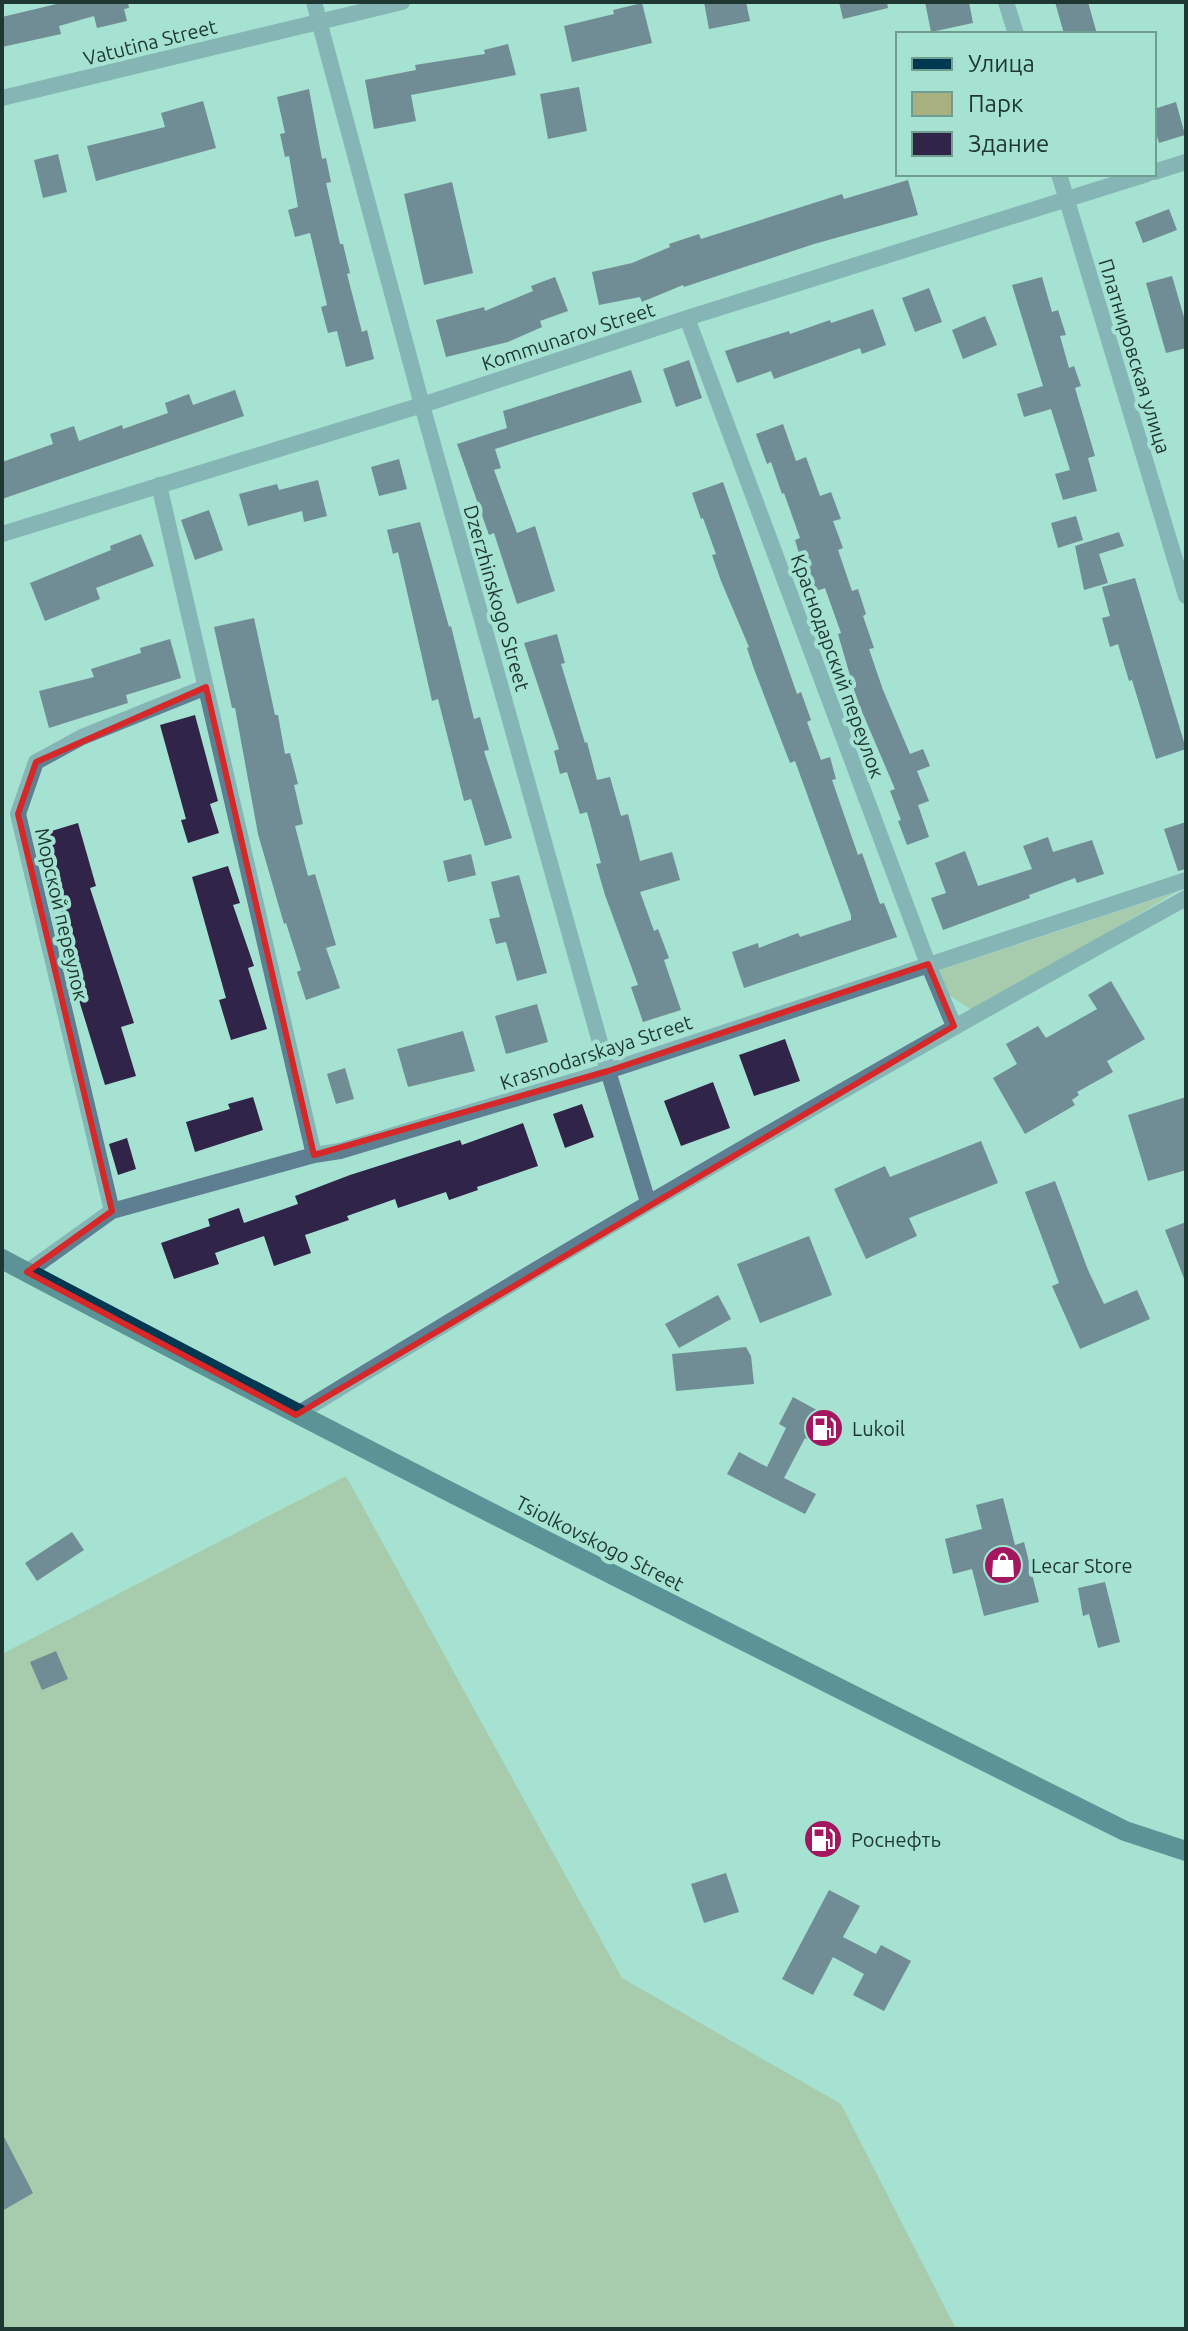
<svg xmlns="http://www.w3.org/2000/svg" width="1188" height="2331" font-family="Ubuntu,sans-serif">
  <style>
    .green { fill: #a8b080 }
    .building { fill: #302449 }
    .lines { fill: none; stroke-linecap: round; stroke-linejoin: round }
    .minor { stroke: #5e7e91; stroke-width: 16 }
    .primary { stroke: #003751; stroke-width: 20 }
    .marked { fill: none; stroke: #d62828; stroke-width: 6; stroke-linejoin: round }
    .labels { text-anchor: middle; dominant-baseline: central; stroke-width: 8; stroke-linejoin: round; paint-order: stroke }
    .street-label { font-size: 20px; fill: #1e3731; stroke: #a5e2d1 }
    .poi-label { font-size: 20px; fill: #1e3731; stroke: #a5e2d1; text-anchor: start }
  </style>
  <rect width="100%" height="100%" fill="#a5e2d1"/>
  <!-- green -->
  <path class="green" d="M1176,892L975,1012L947,994L940,970Z
    M346,1476L622,1978L841,2104L956,2329H2V1654Z"/>
  <!-- building -->
  <path class="building" d="M65,2H128L129,8L124,9L127,21L97,28L94,16L59,26L61,34L2,47V17Z
    M704,2H746L750,21L709,29Z
    M839,2H887L888,8L843,19Z
    M925,2H969L973,23L931,32Z
    M1055,2H1088L1097,34H1064Z
    M642,3L652,43L572,62L564,26L614,14L613,10Z
    M508,44L516,75L411,95L416,121L374,129L365,80L416,70L415,65L485,54L484,50Z
    M579,87L587,131L548,139L540,94Z
    M309,89L322,159L326,158L331,182L326,183L340,244H343L350,273L347,274L362,332L367,330L374,359L346,367L337,331L328,333L321,307L327,305L310,233L295,237L288,210L298,207L289,156L285,157L280,134L285,133L277,97Z
    M203,101L216,148L96,181L87,146L165,127L161,113Z
    M1176,102L1185,135L1159,143L1154,126V109Z
    M58,154L67,192L43,198L34,160Z
    M908,180L918,215L814,244L684,287L683,285L642,302L640,297L599,305L592,272L632,263L670,247L669,244L699,234L701,239L842,194L844,199Z
    M452,182L473,273L424,285L404,194Z
    M1169,209L1177,230L1143,243L1135,222Z
    M1172,276L1186,324V348L1166,353L1146,283Z
    M555,277L568,311L540,321L542,327L508,342L446,357L436,320L484,307L485,311L533,291L531,286Z
    M1042,277L1052,312L1058,310L1066,335L1060,336L1069,368L1074,366L1081,386L1075,388L1095,456L1088,458L1097,491L1063,500L1055,474L1070,470L1051,409L1024,417L1017,394L1043,386L1012,285Z
    M929,288L942,322L915,332L902,298Z
    M873,309L886,345L862,354L860,348L774,379L771,371L737,383L725,351L789,331L790,334L830,320L831,323Z
    M985,316L997,345L963,359L952,330Z
    M689,360L702,398L676,407L663,369Z
    M631,370L642,402L495,449L501,468L494,470L517,533L535,526L555,591L517,604L494,533L489,535L457,444L507,428L503,411Z
    M235,390L244,416L2,499V462L53,444L50,434L74,426L79,441L122,425L123,429L168,413L165,403L189,394L193,405Z
    M783,424L796,461L806,457L820,496L831,492L841,519L833,521L843,548L838,550L852,591L858,589L866,614L863,616L874,648L869,649L883,690L910,754L923,749L930,766L917,771L929,801L918,805L929,837L907,845L898,821L901,820L890,791L895,789L857,700L838,634L841,633L825,588L811,593L795,540L800,538L784,493L782,494L771,462L767,464L756,434Z
    M399,459L407,489L379,496L371,467Z
    M318,480L327,516L304,522L302,511L248,526L239,494L277,484L279,490Z
    M723,482L797,694L801,692L811,720L807,722L821,760L830,757L836,779L832,780L858,855L862,853L880,904L884,903L897,937L744,988L732,952L758,943L759,948L798,933L800,937L851,920V915L795,761L790,763L754,669L747,648L749,647L721,581L712,555L716,554L703,518L701,519L692,493Z
    M209,510L223,550L195,560L181,520Z
    M1076,516L1083,540L1058,548L1051,523Z
    M420,522L449,627L451,626L474,719L480,717L489,750L484,751L512,838L485,846L471,799L464,801L438,699L432,701L398,552L393,554L387,530Z
    M1119,532L1124,546L1099,554L1108,583L1084,590L1075,546Z
    M141,534L154,566L96,588L100,599L45,621L30,583L111,550L110,546Z
    M1135,578L1186,749L1156,759L1132,680L1129,681L1118,644L1110,647L1102,618L1110,616L1102,587Z
    M254,618L275,715H278L285,754L290,753L298,784L294,785L303,824L295,826L308,876L315,874L336,945L326,948L340,988L306,1000L297,972L301,970L286,923L284,924L258,834L235,708H232L214,627Z
    M557,634L565,663L561,664L585,743L587,742L597,780L610,777L621,816L628,814L640,861L672,852L680,880L640,892L654,931L658,929L669,958L664,960L681,1010L643,1022L631,987L638,985L605,895L596,864L601,863L587,812L580,814L567,772L560,774L554,751L559,749L524,643Z
    M170,639L181,678L126,695L128,703L49,728L39,691L94,677L91,669L141,653L140,648Z
    M195,715L218,801L210,804L219,833L188,843L181,820L186,819L160,725Z
    M1186,822V869L1178,871L1164,829Z
    M78,823L96,886L90,888L134,1023L121,1027L136,1076L105,1085L78,997L84,995L50,873L56,871L45,833Z
    M1048,837L1053,852L1092,840L1104,874L1077,883L1075,878L1029,895L1030,898L943,930L931,898L946,893L935,863L965,851L978,886L1032,869L1023,846Z
    M471,854L476,875L448,882L443,861Z
    M228,866L240,903L233,905L254,966L248,968L267,1029L231,1040L219,1000L226,998L192,877Z
    M519,875L547,973L517,981L506,942L496,944L489,919L500,917L491,882Z
    M1111,981L1145,1039L1107,1061L1113,1072L1077,1092L1079,1095L1072,1100L1075,1105L1025,1134L993,1078L1017,1064L1006,1044L1038,1026L1046,1038L1097,1009L1088,995Z
    M537,1004L548,1042L506,1054L495,1016Z
    M463,1031L475,1071L408,1087L397,1049Z
    M785,1039L800,1081L754,1096L739,1055Z
    M345,1068L354,1099L336,1104L327,1074Z
    M713,1082L730,1128L681,1146L664,1101Z
    M253,1097L263,1130L195,1152L186,1122L230,1109L228,1104Z
    M1186,1097V1170L1148,1181L1128,1115Z
    M582,1104L594,1137L565,1148L553,1114Z
    M523,1123L538,1166L477,1187L478,1190L449,1200L446,1192L398,1208L395,1199L347,1216L349,1220L305,1235L311,1253L274,1266L264,1236L215,1253L219,1264L174,1279L161,1243L210,1226L208,1219L239,1208L244,1223L298,1204L295,1196L350,1175L460,1140L462,1145Z
    M127,1138L136,1169L118,1175L109,1144Z
    M981,1141L998,1183L909,1218L917,1236L866,1259L834,1189L885,1166L890,1177Z
    M1055,1181L1088,1270L1104,1304L1137,1290L1150,1319L1080,1349L1052,1286L1059,1283L1025,1192Z
    M1186,1222V1281H1185L1165,1230Z
    M809,1236L832,1295L760,1323L737,1264Z
    M718,1295L731,1319L679,1348L665,1324Z
    M746,1347L751,1356L754,1384L676,1391L672,1354Z
    M793,1397L833,1419L819,1445L805,1438L784,1478L816,1494L805,1514L727,1474L739,1452L767,1467L786,1428L779,1424Z
    M1003,1498L1015,1545L1024,1542L1039,1602L984,1616L972,1569L953,1574L945,1539L982,1529L976,1505Z
    M72,1532L84,1550L37,1581L25,1563Z
    M1105,1582L1120,1642L1098,1648L1089,1614L1083,1616L1078,1588Z
    M56,1651L68,1679L42,1690L30,1662Z
    M726,1873L739,1912L704,1923L691,1884Z
    M829,1890L860,1906L843,1937L876,1954L881,1945L911,1961L884,2011L853,1995L864,1974L833,1957L813,1995L782,1979Z
    M2,2133L33,2193L2,2211Z"/>
  <g class="lines">
    <!-- minor -->
    <path class="minor" d="M314,2L422,405L608,1071L648,1202
      M1006,2L1016,34
      M2,98L402,2
      M1154,172L1186,162
      M1059,174L1186,596
      M687,318L928,964L954,1026
      M159,485L314,1155
      M2,534L422,405L687,318L1147,174
      M112,1211L18,814L36,762L82,737L206,687
      M27,1272L112,1211L314,1155L340,1151L608,1071L1186,880
      M296,1415C588,1235 885,1064 1186,898"/>
    <!-- primary -->
    <path class="primary" d="M2,1259C373,1456 749,1644 1125,1831L1186,1851"/>
  </g>
  <!-- marked area -->
  <path d="M0 0H1188V2331H0ZM206,687L314,1155L608,1071L928,964L954,1026L296,1415L27,1272L112,1211L18,814L36,762Z" fill="#a5e2d1" fill-opacity=".55" fill-rule="evenodd"/>
  <path class="marked" d="M206,687L314,1155L608,1071L928,964L954,1026L296,1415L27,1272L112,1211L18,814L36,762Z"/>
  <!-- icons -->
  <defs>
    <symbol id="fuel-disc" viewBox="-11 -11 22 22"><circle r="9.5" fill="#a31760" stroke="#a5e2d1"/><path d="M-5.5-6h7V0h2V4h1.3V-2.5L3-4.5l.8-.8L6-3V5H2.5V1h-1V6h-7ZM-4.2-4.7v3.2H.2V-4.7Z" fill="#fff"/></symbol>
    <symbol id="shop-disc" viewBox="-11 -11 22 22"><circle r="9.5" fill="#a31760" stroke="#a5e2d1"/><path d="M-5-2.5h2.3a2.7 3.5 0 0 1 5.4 0H5L5.5 6h-11ZM-1.5-2.5h3a1.5 2.3 0 0 0-3 0Z" fill="#fff"/></symbol>
  </defs>
  <g fill-rule="evenodd">
    <use href="#fuel-disc" x="802" y="1406" width="44" height="44"/>
    <use href="#shop-disc" x="981" y="1543" width="44" height="44"/>
    <use href="#fuel-disc" x="801" y="1817" width="44" height="44"/>
  </g>
  <g class="labels">
    <!-- street labels -->
    <g class="street-label">
      <text transform="translate(150 42) rotate(-14)">Vatutina Street</text>
      <text transform="translate(568 336) rotate(-18)">Kommunarov Street</text>
      <text transform="translate(1135 356) rotate(73)">Платнировская улица</text>
      <text transform="translate(497 598) rotate(74)">Dzerzhinskogo Street</text>
      <text transform="translate(838 666) rotate(70)">Краснодарский переулок</text>
      <text transform="translate(62 914) rotate(77)">Морской переулок</text>
      <text transform="translate(596 1052) rotate(-18)">Krasnodarskaya Street</text>
      <text transform="translate(600 1543) rotate(27)">Tsiolkovskogo Street</text>
    </g>
    <!-- poi labels -->
    <g class="poi-label">
      <text x="852" y="1428">Lukoil</text>
      <text x="1031" y="1565">Lecar Store</text>
      <text x="851" y="1839">Роснефть</text>
    </g>
  </g>
  <!-- border -->
  <rect width="1188" height="2331" fill="none" stroke="#1e3731" stroke-width="8"/>
  <!-- legend -->
  <rect x="896" y="32" width="260" height="144" fill="#a5e2d1" stroke="#6f9e91" stroke-width="2"/>
  <rect x="912" y="58" width="40" height="12" fill="#003751" stroke="#6f9e91" stroke-width="2"/>
  <text x="968" y="72" font-size="24" fill="#1e3731">Улица</text>
  <rect x="912" y="92" width="40" height="24" fill="#a8b080" stroke="#6f9e91" stroke-width="2"/>
  <text x="968" y="112" font-size="24" fill="#1e3731">Парк</text>
  <rect x="912" y="132" width="40" height="24" fill="#302449" stroke="#6f9e91" stroke-width="2"/>
  <text x="968" y="152" font-size="24" fill="#1e3731">Здание</text>
</svg>
